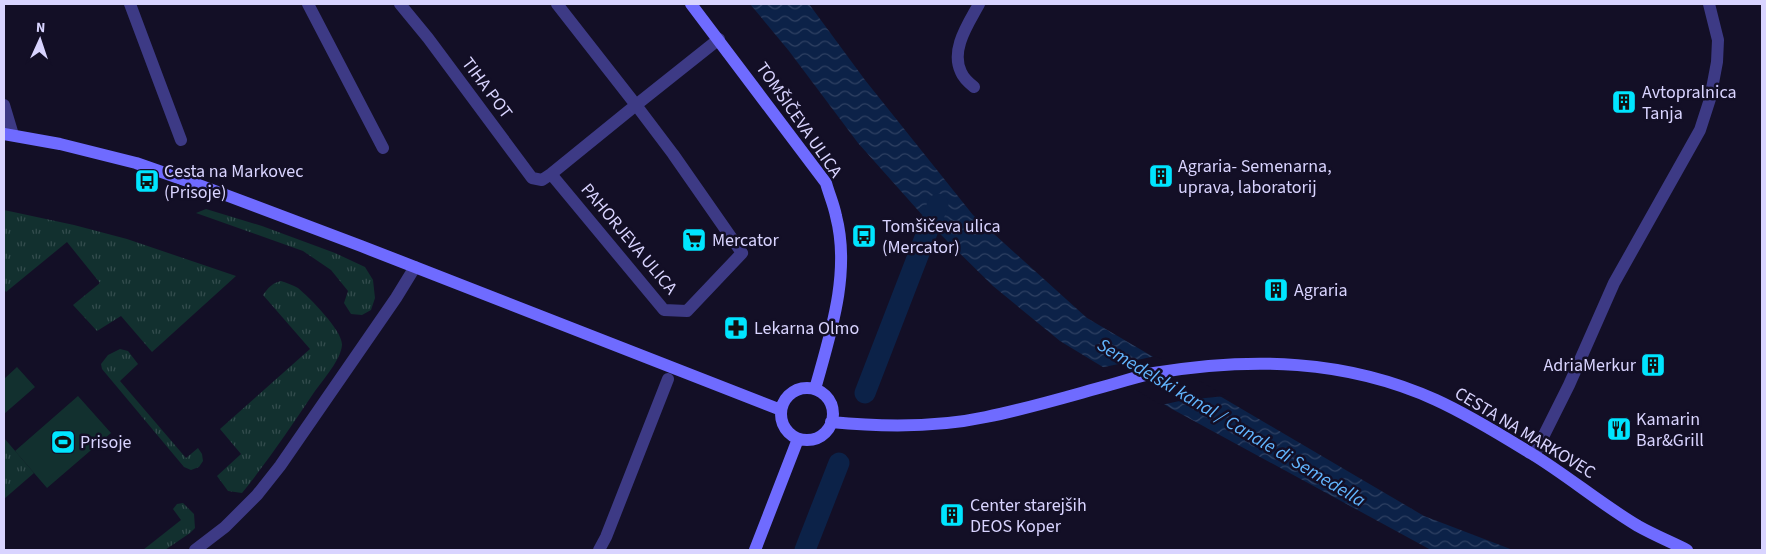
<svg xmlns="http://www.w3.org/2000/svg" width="1766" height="554" font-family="'Source Sans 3',sans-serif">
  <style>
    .grass { fill: url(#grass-tufts) }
    .pitch { fill: #12302f }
    .water { fill: url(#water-waves) }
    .pier { fill: #130f26 }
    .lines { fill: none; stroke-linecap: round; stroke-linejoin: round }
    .canal { stroke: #0c2248; stroke-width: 21 }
    .street { stroke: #3d3a85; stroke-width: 12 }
    .secondary { stroke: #6f6bff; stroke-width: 12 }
    .labels { text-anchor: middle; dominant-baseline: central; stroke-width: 5; stroke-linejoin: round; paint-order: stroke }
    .street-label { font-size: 18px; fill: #d9d4ff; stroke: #130f26 }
    .poi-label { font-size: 18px; fill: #d9d4ff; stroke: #130f26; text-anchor: start }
    .water-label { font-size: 19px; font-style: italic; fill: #62b6ff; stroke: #130f26 }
  </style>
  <defs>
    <pattern id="grass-tufts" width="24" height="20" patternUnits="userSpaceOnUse" patternTransform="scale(1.25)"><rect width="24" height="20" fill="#12302f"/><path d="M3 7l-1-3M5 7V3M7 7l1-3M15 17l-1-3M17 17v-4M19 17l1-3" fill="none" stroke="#344d4e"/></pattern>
    <pattern id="water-waves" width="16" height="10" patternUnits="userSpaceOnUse" patternTransform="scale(1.25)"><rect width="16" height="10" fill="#0c2248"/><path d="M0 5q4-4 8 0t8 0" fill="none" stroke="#2f4163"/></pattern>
  </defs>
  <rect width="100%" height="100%" fill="#130f26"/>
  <!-- grass -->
  <path class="grass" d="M206,209L262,226L335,253L365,267L373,280L375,298L371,310L362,315L351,314L344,303L348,291L331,270L303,251L196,213Z
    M4,210L74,225L127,239L236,276L152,352L121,316L97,331L73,305L100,283L67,242L6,292L4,289Z
    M281,281C287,283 293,285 298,288C309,297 343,331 342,345C341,359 324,379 315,391C292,425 268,461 242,493L228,491L217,476L241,454L220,429L310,349L263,295C268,288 272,283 281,281Z
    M120,349L128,351L138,364L120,381L186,458L198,448L202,454L203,461L199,467L191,470L184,467L102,369L101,364L108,355Z
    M4,438L34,473L4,499Z
    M183,503L194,514L195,528L190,533L165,550H143L181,520L173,509L177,504Z"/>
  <!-- pitch -->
  <path class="pitch" d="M17,367L35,387L4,414V379Z
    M78,396L111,433L47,488L15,451Z"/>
  <!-- water -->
  <path class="water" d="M750,4H809L865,80L973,215L1087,318L1424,516L1513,550H1431L1172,409L1060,341L993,286L932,226L858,143L789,51Z"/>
  <!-- pier -->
  <path class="pier" d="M1156,356L1226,396L1184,400L1161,405L1100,368Z"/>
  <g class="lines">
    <!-- canal -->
    <path class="canal" d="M865,393L938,204
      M805,550L839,463"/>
    <!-- street -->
    <path class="street" d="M130,4L181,140
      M308,4L383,148
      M400,4L428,38L532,178L542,180L551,174L636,105L673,154L742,253L687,311L664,310L551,174
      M557,4L636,105L719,39
      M974,87C969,83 963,77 961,72C950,49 969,23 979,4
      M4,105L13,135
      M1534,455L1569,385L1614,283L1700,130L1710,99L1717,62L1718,40L1709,4
      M195,550L225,527L257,495L280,466L396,298L415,267
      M599,550L606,537L668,379"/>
    <!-- secondary -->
    <path class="secondary" d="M691,4L826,183C829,194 834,205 836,216C851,273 830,335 815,389
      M4,134L60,144L136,163L199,185L361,246L781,410
      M781 414a26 26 0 1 1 52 0a26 26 0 1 1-52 0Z
      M831,422C882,427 935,428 986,417C1026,409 1066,397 1106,386C1122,382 1138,376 1154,373C1251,357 1346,359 1436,400C1469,415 1501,435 1532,454C1568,476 1601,504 1638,526C1654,535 1671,542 1687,550
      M755,550L798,439"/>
  </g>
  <!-- icons -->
  <defs>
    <symbol id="building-square" viewBox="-11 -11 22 22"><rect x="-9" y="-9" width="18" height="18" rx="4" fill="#00e5ff" stroke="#130f26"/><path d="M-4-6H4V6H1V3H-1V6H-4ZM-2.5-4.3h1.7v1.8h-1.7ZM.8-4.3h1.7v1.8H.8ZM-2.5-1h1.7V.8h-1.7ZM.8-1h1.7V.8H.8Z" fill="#111"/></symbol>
    <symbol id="bus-square" viewBox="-11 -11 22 22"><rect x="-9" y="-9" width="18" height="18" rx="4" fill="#00e5ff" stroke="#130f26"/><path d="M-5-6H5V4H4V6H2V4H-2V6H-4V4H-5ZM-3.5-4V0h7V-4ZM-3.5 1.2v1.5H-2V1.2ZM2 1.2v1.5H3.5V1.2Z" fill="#111"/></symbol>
    <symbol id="supermarket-square" viewBox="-11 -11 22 22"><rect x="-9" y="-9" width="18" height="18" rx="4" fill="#00e5ff" stroke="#130f26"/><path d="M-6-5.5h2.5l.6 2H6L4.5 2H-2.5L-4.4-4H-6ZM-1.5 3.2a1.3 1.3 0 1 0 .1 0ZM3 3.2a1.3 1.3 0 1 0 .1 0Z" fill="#111"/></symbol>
    <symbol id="pharmacy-square" viewBox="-11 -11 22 22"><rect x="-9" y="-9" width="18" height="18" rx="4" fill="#00e5ff" stroke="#130f26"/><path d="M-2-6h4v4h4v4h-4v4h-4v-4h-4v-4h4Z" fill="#111"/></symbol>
    <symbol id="restaurant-square" viewBox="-11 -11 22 22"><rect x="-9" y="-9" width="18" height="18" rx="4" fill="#00e5ff" stroke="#130f26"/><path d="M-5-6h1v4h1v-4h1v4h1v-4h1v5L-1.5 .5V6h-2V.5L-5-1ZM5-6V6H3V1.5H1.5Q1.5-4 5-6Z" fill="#111"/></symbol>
    <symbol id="stadium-square" viewBox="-11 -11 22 22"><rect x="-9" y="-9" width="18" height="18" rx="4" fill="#00e5ff" stroke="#130f26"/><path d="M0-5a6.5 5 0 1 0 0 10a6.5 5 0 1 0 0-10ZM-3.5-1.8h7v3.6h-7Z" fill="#111"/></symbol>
  </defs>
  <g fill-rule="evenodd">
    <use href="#building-square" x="1610" y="88" width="28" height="28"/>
    <use href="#building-square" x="1147" y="162" width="28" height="28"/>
    <use href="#bus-square" x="133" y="167" width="28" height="28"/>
    <use href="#bus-square" x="850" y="222" width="28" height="28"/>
    <use href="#supermarket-square" x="680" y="226" width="28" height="28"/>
    <use href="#building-square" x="1262" y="276" width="28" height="28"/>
    <use href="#pharmacy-square" x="722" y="314" width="28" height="28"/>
    <use href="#building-square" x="1639" y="351" width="28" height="28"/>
    <use href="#restaurant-square" x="1605" y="415" width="28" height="28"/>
    <use href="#stadium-square" x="49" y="428" width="28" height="28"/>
    <use href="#building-square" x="938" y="501" width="28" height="28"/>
  </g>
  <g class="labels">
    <!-- street labels -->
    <g class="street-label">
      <text transform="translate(487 88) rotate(53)">TIHA POT</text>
      <text transform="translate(799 120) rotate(55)">TOMŠIČEVA ULICA</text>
      <text transform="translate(629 239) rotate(50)">PAHORJEVA ULICA</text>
      <text transform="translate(1525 433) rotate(31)">CESTA NA MARKOVEC</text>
    </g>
    <!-- poi labels -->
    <g class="poi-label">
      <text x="1642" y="92">Avtopralnica<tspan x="1642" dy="21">Tanja</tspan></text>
      <text x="1178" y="166">Agraria- Semenarna,<tspan x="1178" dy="21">uprava, laboratorij</tspan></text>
      <text x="164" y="171">Cesta na Markovec<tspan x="164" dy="21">(Prisoje)</tspan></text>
      <text x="882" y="226">Tomšičeva ulica<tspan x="882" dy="21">(Mercator)</tspan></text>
      <text x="712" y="240">Mercator</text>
      <text x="1294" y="290">Agraria</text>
      <text x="754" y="328">Lekarna Olmo</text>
      <text x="1636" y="365" text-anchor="end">AdriaMerkur</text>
      <text x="1636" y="419">Kamarin<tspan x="1636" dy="21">Bar&amp;Grill</tspan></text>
      <text x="80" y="442">Prisoje</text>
      <text x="970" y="505">Center starejših<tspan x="970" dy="21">DEOS Koper</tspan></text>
    </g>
    <!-- water labels -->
    <g class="water-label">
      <text transform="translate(1231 423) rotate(31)">Semedelski kanal / Canale di Semedella</text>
    </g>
  </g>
  <!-- border -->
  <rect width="1766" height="554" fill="none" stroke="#d9d4ff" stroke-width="10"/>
  <!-- north arrow -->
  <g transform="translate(40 40) rotate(3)" stroke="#130f26" stroke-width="4" paint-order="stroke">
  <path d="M0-4L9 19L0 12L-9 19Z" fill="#d9d4ff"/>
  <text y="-8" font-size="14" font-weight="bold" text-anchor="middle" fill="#d9d4ff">N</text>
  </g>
</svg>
